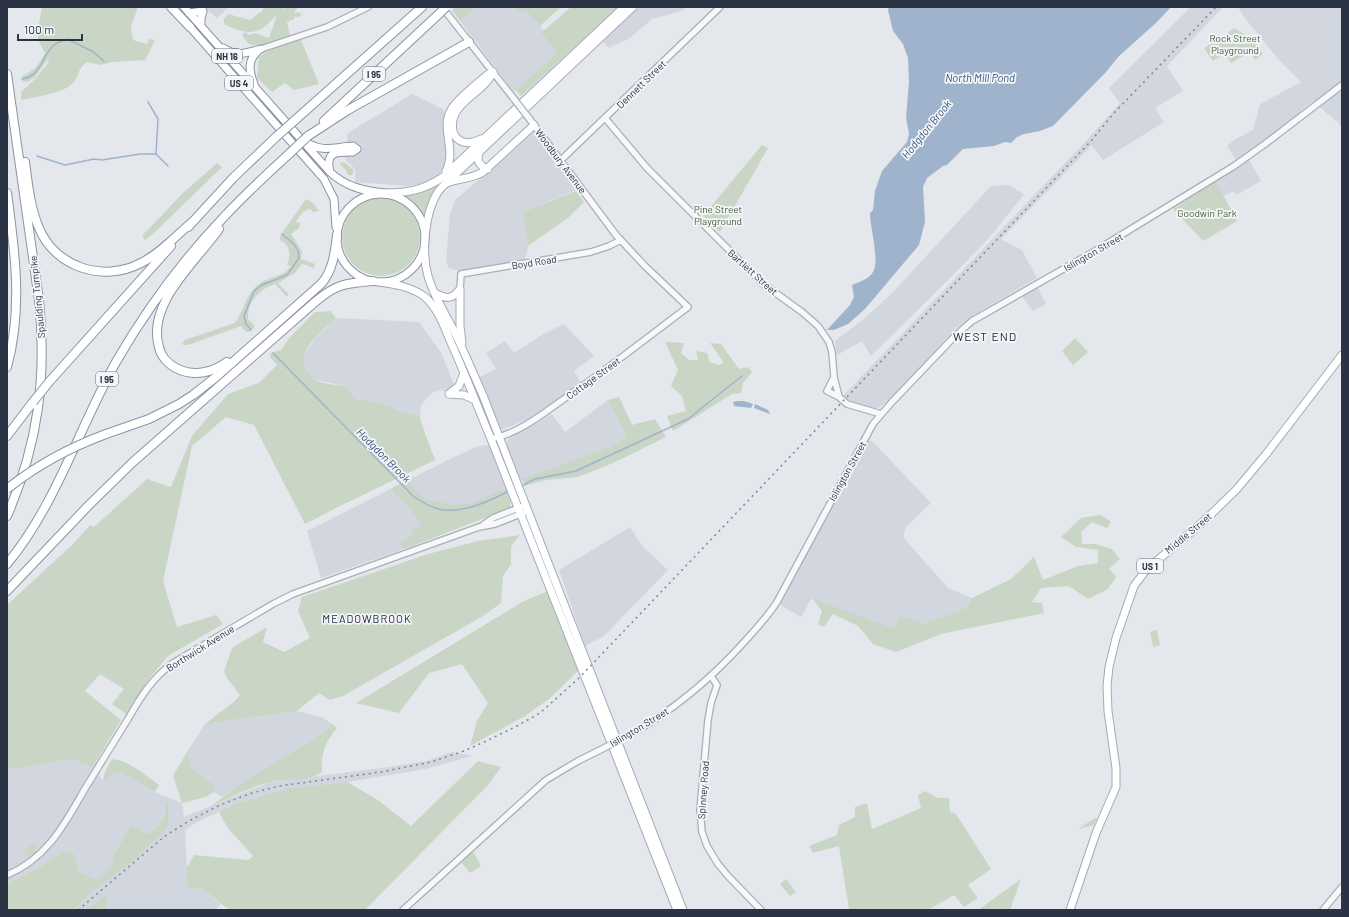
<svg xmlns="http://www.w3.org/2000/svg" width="1349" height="917" font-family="Barlow,sans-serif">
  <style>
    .built { fill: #d2d6de }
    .green { fill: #c9d6c5 }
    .water { fill: #9fb4cc }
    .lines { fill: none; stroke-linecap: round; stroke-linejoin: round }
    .stream { stroke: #9fb4cc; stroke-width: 1.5 }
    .tertiary-casing { stroke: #a9aeb7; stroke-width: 8 }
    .primary-casing { stroke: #a3abb8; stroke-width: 9 }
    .trunk-casing { stroke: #8b94a3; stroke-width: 9 }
    .motorway-casing { stroke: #8b94a3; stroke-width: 10 }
    .tertiary { stroke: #f7f8fa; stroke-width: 5.5 }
    .primary { stroke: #fff; stroke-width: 7 }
    .trunk { stroke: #fff; stroke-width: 7 }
    .motorway { stroke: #fff; stroke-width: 8 }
    .rail { stroke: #7d8696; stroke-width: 1.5; stroke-dasharray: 2 4; stroke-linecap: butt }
    .tertiary-bridge-casing { stroke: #a9aeb7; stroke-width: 8; stroke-linecap: butt }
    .motorway-bridge-casing { stroke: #8b94a3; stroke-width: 10; stroke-linecap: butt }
    .tertiary-bridge { stroke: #f7f8fa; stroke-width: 5.5 }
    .motorway-bridge { stroke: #fff; stroke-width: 8 }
    .labels { text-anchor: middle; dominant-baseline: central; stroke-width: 3.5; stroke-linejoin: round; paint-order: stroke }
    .shield { fill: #f4f6f9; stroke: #676e7b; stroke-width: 1 }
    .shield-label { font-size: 9px; font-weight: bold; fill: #2b3445 }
    .park-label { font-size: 10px; fill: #3f6138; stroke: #f4f6f9 }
    .street-label { font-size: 10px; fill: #2b3445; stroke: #f4f6f9 }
    .water-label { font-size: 11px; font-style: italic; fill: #34527a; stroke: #f4f6f9 }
    .neighbourhood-label { font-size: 11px; letter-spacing: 1px; fill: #1d2536; stroke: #f4f6f9 }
    .quarter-label { font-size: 12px; letter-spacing: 1px; fill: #1d2536; stroke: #f4f6f9 }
  </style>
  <rect width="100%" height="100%" fill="#e4e7ec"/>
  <!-- built -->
  <path class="built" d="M204,7H229L217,18Z
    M476,7H514L521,14L526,9L544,31L541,33L557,53L514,92L460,21Z
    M639,7H687L682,11L652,19L630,38L608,48L603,41Z
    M1191,7H1223L1167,66L1183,91L1155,108L1164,122L1103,160L1092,145L1001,239L1022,250L1037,278L975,314L955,329L900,392L887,402L879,407L874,408L846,400L843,396L1086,141L1120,103L1109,88Z
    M1238,7H1342V129L1339,123L1312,101L1289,122L1236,160L1227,146L1236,139L1253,130L1260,104L1301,82L1279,60L1244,17Z
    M412,94L443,109L445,114L448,162L438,175L425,183L408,186L355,182V169L345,159L348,133Z
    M531,133H535L579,189L523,212L528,246L525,261L459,271L449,268L446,262L450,213L456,199L482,177L495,167Z
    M1249,160L1261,181L1236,195L1233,191L1224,196L1216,181Z
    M1008,185L1024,194L990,237L947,281L871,356L862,341L837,355L835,341L864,319L893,292L991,186Z
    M1038,288L1046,304L1033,311L1022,296Z
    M336,318L419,322L442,354L455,387L447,392L441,390L432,393L421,405L420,417L401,411L381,403L357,399L353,397L346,386L315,380L304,370L303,366V356L316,338Z
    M564,324L594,356L574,371L581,383L528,419L501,430L479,377L496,369L486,353L505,341L514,353L545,333Z
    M608,400L627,437L610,447L520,480L506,446L507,441L512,436L522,432L552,414L565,432Z
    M869,440L873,442L931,503L906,527L903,537L948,588L972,598L966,608L923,624L894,630L812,598L801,617L782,606L781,603L793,579Z
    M486,445L491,447L510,501V507L505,510L407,548L321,578L307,531L454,457L479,446Z
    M630,527L643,547L668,570L604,636L585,646L559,570Z
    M297,711L324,718L332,724L322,734L244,781L222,797L214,792V785L191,767L187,752L205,724Z
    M452,752L472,756L425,769L347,782L288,788L235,804L197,822L185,830L188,887L202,889L221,904L216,910H105L109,893L87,910H74L91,893L169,822L168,802L161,822L151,833L147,834L131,825L112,855L113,861L107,871L97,881L77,872L75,855L45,863L36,869L7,884V770L72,759L93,767L103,780L116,772L122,773L155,792L182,803L184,817L239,794L271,782L389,767L426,761Z"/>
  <!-- green -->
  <path class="green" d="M42,7H138L131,27L133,40L147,44L149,39L155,40L145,60L112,62L100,65L87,62C77,69 80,74 74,82C66,93 34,97 21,100V92L33,81L49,62L48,59L34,78L27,82L22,81V76C34,71 39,65 45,53L38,40V30Z
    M263,7H284V12L285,7H298L294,12L296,13L298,12L301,14V16L297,17L295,16L294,19L287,22L290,37C280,40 256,50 248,43C245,41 244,37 242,35L245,32L249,35L254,33L269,38L277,15C274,17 271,21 268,24C253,37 240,32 224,24V19L228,14L250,20L263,10Z
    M456,7H476L460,21L452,10Z
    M514,7H561L540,26L526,10L521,14Z
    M571,7H618L521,96L516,90L557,53L541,33Z
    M1234,28L1249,37L1263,54L1255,60L1250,52L1231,63L1225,53L1213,61L1204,48L1221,38Z
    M301,40L319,84L294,90L285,83L272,92L257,78L259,57L273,48Z
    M762,145L768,148L720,232L703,216Z
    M344,162L353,169V173L352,175H348L346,170L340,165V163Z
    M217,163L222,167L154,233L145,240L143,238V235L183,193Z
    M1216,181L1237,221L1203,241L1173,209Z
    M436,186L437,188L426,216L424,215L416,204L406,196V195L422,192Z
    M576,191L584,202L569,217L528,246L523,212Z
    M342 237a39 39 0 1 1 78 0a39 39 0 1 1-78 0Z
    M306,199L314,204L319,211L312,212L311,209C303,210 300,215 296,222L300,223L299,228L291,234L302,251L301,259L315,264L314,268L303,264L301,265L295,273L278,283L289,295L287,297L275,284C259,289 247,303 248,319L254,325V328L249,332H246L241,326L188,345H183L182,343L185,340L235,323C244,311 246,293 259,284C268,277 285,276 291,266L287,265C291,255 291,246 280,240V236Z
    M330,311L336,318C323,330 290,356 309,374C311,376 313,379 315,380C322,384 338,385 346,386L353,397L357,399L381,403L401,411L420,417L424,431L435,460L338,507L305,524L254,425L226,417L192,446L163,581L177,627L216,615L223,624L168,656L148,680L126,714L112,704L124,689L100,674L85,691L121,720L93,767L72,759L7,770V605L73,544L90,525L94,527L147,479L171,487L192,436L228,394L259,383L277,365L270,357V354L276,351L281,350L290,337L315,312Z
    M1075,338L1088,352L1073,365L1062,351Z
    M665,342L684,343L681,353L689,360H698L696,351L707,353L710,362L719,365L724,363L710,343L721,344L739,369L748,367L752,372L743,383L741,393L732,394L673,431L667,416L686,411L682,396L671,386L678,370Z
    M619,397L632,425L655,419L666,437L613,463L578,477L545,480L525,486L522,479L610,447L627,437L608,400Z
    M407,481L424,499L453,505L469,504L506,489L510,501V507L505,510L407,548H402L400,542L413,536L411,530L421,526C416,517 411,509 404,502C398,496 396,497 392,488Z
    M1101,515L1111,522L1107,528L1092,522L1081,532L1082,544H1095L1112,549L1120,559L1109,569L1116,577L1108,589L1088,599L1069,586L1041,588L1032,602L1042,603L1044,613L941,634L896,652L873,644L858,626L833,614L824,627L818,624L822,611L812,598L894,629L900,615L923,624L966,608L972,598L1011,579L1034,557L1043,580L1078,566L1098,563V550L1076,547L1061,537L1081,518Z
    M520,535L511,546V564L503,576L501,603L483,616L343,696L330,700L319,693L297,711L205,724L235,701L240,695L227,678L224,671L232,648L267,627L263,642L284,652L310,638L298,611L302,597L428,554L478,541Z
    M548,591L579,670L549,699L525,716L470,746L477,721L488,703L462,664L429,673L399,713L356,703L524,601Z
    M1157,630L1160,645L1153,647L1150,632Z
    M332,724L337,728C325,742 321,753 322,772C307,782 288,778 271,782C250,787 230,797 211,806L244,781L322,734Z
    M187,752L191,767L214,785V792L206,797L182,803L173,776Z
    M112,759C130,761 145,775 159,785L155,792L122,773L116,772L103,781L105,772Z
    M478,761L501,767L488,785L365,910H230L202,889L188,888L186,869L194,855L248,860L253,856L227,827L219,812L235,804L288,788L347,782L378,800L411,826Z
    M925,791L938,798H949L950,812L956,814L991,869L968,885L978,898L964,907L954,895L928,910H858L849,909L839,846L813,853L809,846L837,835L839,825L855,817V807L867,803L872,829L921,808L918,795Z
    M168,802L169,822L166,830L137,857L91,893L74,910H7V884L36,869L61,853L70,852L75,855L78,872L97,880L107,871L113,861L112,856L131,825L147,834C158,830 168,815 165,803Z
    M1095,818L1097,819L1093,825L1078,829Z
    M33,844L36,845L37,848L35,849V853L26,856L23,849L26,850L30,845Z
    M470,852L474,853L481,866L470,873L461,862Z
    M786,879L796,892L790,896L780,884Z
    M1021,879L1010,910H978Z
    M109,892L105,910H87Z"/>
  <!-- water -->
  <path class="water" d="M889,7H1171L1157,22L1119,56L1106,72L1053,126L1040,131L1024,134L1017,137L1011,143L1005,142L994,146L963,149L947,165L943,166L927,178L923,187L925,222L919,245L865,309L848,324L834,330H827L850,305L854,297L852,285C859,282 869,279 873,272C880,261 870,228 870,213L873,210L875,191L882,171L907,142L909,134L906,118L909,82L908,58L903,44L893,31L888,10Z
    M737,401H744L753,404L751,408L734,406L733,402Z
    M755,404L768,410L770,414L754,408Z"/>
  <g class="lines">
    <!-- stream -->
    <path class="stream" d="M22,79C42,76 41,57 53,46C56,42 63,41 67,39L92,51L104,61
      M148,102L158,119L156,154L168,166
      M37,156L65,165L94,159L102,160L140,154H156
      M251,330L246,324L244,316L254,291L262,285L287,275L299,258L298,251L294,244L282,234
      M273,353L413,496C420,501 427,505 435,508C457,516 488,502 507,492
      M521,486L535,479L576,471L688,419L742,376"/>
    <defs>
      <path id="tertiary" d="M442,7L514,99
        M261,49L327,27L368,7
        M605,118L647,168L762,283L802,312L818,326L829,342L832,352L834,377L827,391L839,397L847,404L881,414
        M561,160L720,7
        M460,289L461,274L591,252L609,246L621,240
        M834,377L839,397
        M491,439C520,433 544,413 568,396C609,368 648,337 688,307L645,266L616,235L528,117
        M483,525L493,518L526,505
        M711,676L717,685L711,703L708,720L700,810L702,832L707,846L718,864L728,876L761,910
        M629,735C673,711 712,678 746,640C757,628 768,616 777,602L873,424L892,402L955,336L972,321L1095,251L1234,166L1265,144L1342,85
        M7,875C48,858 65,823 86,787C100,764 114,742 128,719C140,698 152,678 173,663L273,604L293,594L479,527L495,524L528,511
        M403,910L546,780L578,761L600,750
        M1323,910L1342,887"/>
      <path id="primary" d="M633,7L441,188C425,207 421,252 428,276C433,294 444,312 453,329C464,351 474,375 484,398L683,910
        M481,139C475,142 469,144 463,142C458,140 454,136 453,131C447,103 484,94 493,72
        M480,151C476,159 478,166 488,169
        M446,171C457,150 440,128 451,110C457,99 477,84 487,75L493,72
        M447,183C459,178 472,179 483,172L534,125
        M385,193C408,193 424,190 443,177L624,7
        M379,282C395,284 412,287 425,297C439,309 445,329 452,345C466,376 478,408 491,439L677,910
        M460,289V326L462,343
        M435,293C446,299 452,300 460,289
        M449,394L464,395L475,400
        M449,394L459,386L464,373
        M1070,910L1096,833L1116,787V768L1108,711L1107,686L1109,667L1116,638L1134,586L1146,570L1204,521L1236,490L1267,453L1342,355"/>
      <path id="trunk" d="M184,7L330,172C346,187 364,191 385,193
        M189,13L203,11L201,18V26
        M190,27L324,179L334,199L336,227
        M223,48C236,57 247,53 261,49
        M254,84C249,71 247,60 259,50
        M306,142C322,153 334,147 353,146L357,149L353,152C336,152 325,151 330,172
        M337 238a44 44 0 1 1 88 0a44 44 0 1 1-88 0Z"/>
      <path id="motorway" d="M171,7L190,27
        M7,74L39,300C47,377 38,445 7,516
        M294,121L422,7
        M324,121L441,12
        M308,136L348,110L469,42
        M25,162C28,184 30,207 39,228C55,267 103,283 141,263C159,254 175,237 191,223
        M7,193C15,251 23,309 7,367
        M188,227L233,178L276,137
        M219,229C197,261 146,303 159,347C161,357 169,365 178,369C195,377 213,372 227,362
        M49,382L171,246
        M106,434L149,419L179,404L193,395L216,377L321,284C333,271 335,252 337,235
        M7,436L33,402
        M7,564C56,505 79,428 116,362C146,310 181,262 223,218C244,195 267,174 290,153
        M7,591L89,505L133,462L315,302C336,284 346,283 373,281"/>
    </defs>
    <!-- tertiary casing -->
    <use href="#tertiary" class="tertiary-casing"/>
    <!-- primary casing -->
    <use href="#primary" class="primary-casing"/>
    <!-- trunk casing -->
    <use href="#trunk" class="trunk-casing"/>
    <!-- motorway casing -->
    <use href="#motorway" class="motorway-casing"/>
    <!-- tertiary -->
    <use href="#tertiary" class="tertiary"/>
    <!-- primary -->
    <use href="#primary" class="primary"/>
    <!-- trunk -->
    <use href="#trunk" class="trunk"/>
    <!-- motorway -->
    <use href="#motorway" class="motorway"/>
    <!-- rail -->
    <path class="rail" d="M78,910L165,836L189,821L220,805L252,793L279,786L381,772L431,762L464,751L482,743L517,726L540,713L579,678L1092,140L1113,114L1216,7"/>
    <defs>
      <path id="tertiary-bridge" d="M514,99L528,117
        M600,750L629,735"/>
      <path id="motorway-bridge" d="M441,12L446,7
        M276,137L294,121
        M290,153L308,136
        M33,402L49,382
        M7,489C37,465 71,447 106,434"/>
    </defs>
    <!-- tertiary-bridge casing -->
    <use href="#tertiary-bridge" class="tertiary-bridge-casing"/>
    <!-- motorway-bridge casing -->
    <use href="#motorway-bridge" class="motorway-bridge-casing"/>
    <!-- tertiary-bridge -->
    <use href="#tertiary-bridge" class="tertiary-bridge"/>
    <!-- motorway-bridge -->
    <use href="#motorway-bridge" class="motorway-bridge"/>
  </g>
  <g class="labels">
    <!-- shield labels -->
    <g class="shield">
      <rect x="212" y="49" width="30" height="14" rx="3"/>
      <rect x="363" y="67" width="22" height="14" rx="3"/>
      <rect x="225" y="76" width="28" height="14" rx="3"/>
      <rect x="96" y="372" width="22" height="14" rx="3"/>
      <rect x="1137" y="559" width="26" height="14" rx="3"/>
    </g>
    <g class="shield-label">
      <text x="227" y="56">NH 16</text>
      <text x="374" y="74">I 95</text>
      <text x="239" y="83">US 4</text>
      <text x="107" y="379">I 95</text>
      <text x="1150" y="566">US 1</text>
    </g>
    <!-- park labels -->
    <g class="park-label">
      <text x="1235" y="38">Rock Street<tspan x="1235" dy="12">Playground</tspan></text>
      <text x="718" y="209">Pine Street<tspan x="718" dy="12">Playground</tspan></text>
      <text x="1207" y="213">Goodwin Park</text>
    </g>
    <!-- street labels -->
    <g class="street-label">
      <text transform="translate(641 84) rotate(-44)">Dennett Street</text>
      <text transform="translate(561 161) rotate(53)">Woodbury Avenue</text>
      <text transform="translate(1093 252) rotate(-30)">Islington Street</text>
      <text transform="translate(534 262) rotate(-9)">Boyd Road</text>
      <text transform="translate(753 272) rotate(42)">Bartlett Street</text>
      <text transform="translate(37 297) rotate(-96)">Spaulding Turnpike</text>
      <text transform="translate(593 378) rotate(-36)">Cottage Street</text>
      <text transform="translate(847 471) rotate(-61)">Islington Street</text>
      <text transform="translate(1188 533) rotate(-40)">Middle Street</text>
      <text transform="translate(200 648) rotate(-32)">Borthwick Avenue</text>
      <text transform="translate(639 727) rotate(-31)">Islington Street</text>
      <text transform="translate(703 790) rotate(-86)">Spinney Road</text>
    </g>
    <!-- water labels -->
    <g class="water-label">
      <text x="980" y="77">North Mill Pond</text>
      <text transform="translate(926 129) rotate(-51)">Hodgdon Brook</text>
      <text transform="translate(384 455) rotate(45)">Hodgdon Brook</text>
    </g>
    <!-- neighbourhood labels -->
    <g class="neighbourhood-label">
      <text x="367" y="618">MEADOWBROOK</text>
    </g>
    <!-- quarter labels -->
    <g class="quarter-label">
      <text x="985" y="336">WEST END</text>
    </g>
  </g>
  <!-- border -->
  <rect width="1349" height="917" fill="none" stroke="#2b3445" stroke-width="16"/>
  <!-- scale -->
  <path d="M18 34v6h64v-6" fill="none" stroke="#2b3445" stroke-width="2"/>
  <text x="24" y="34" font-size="12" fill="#2b3445" stroke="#f4f6f9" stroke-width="3" paint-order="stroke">100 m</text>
</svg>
